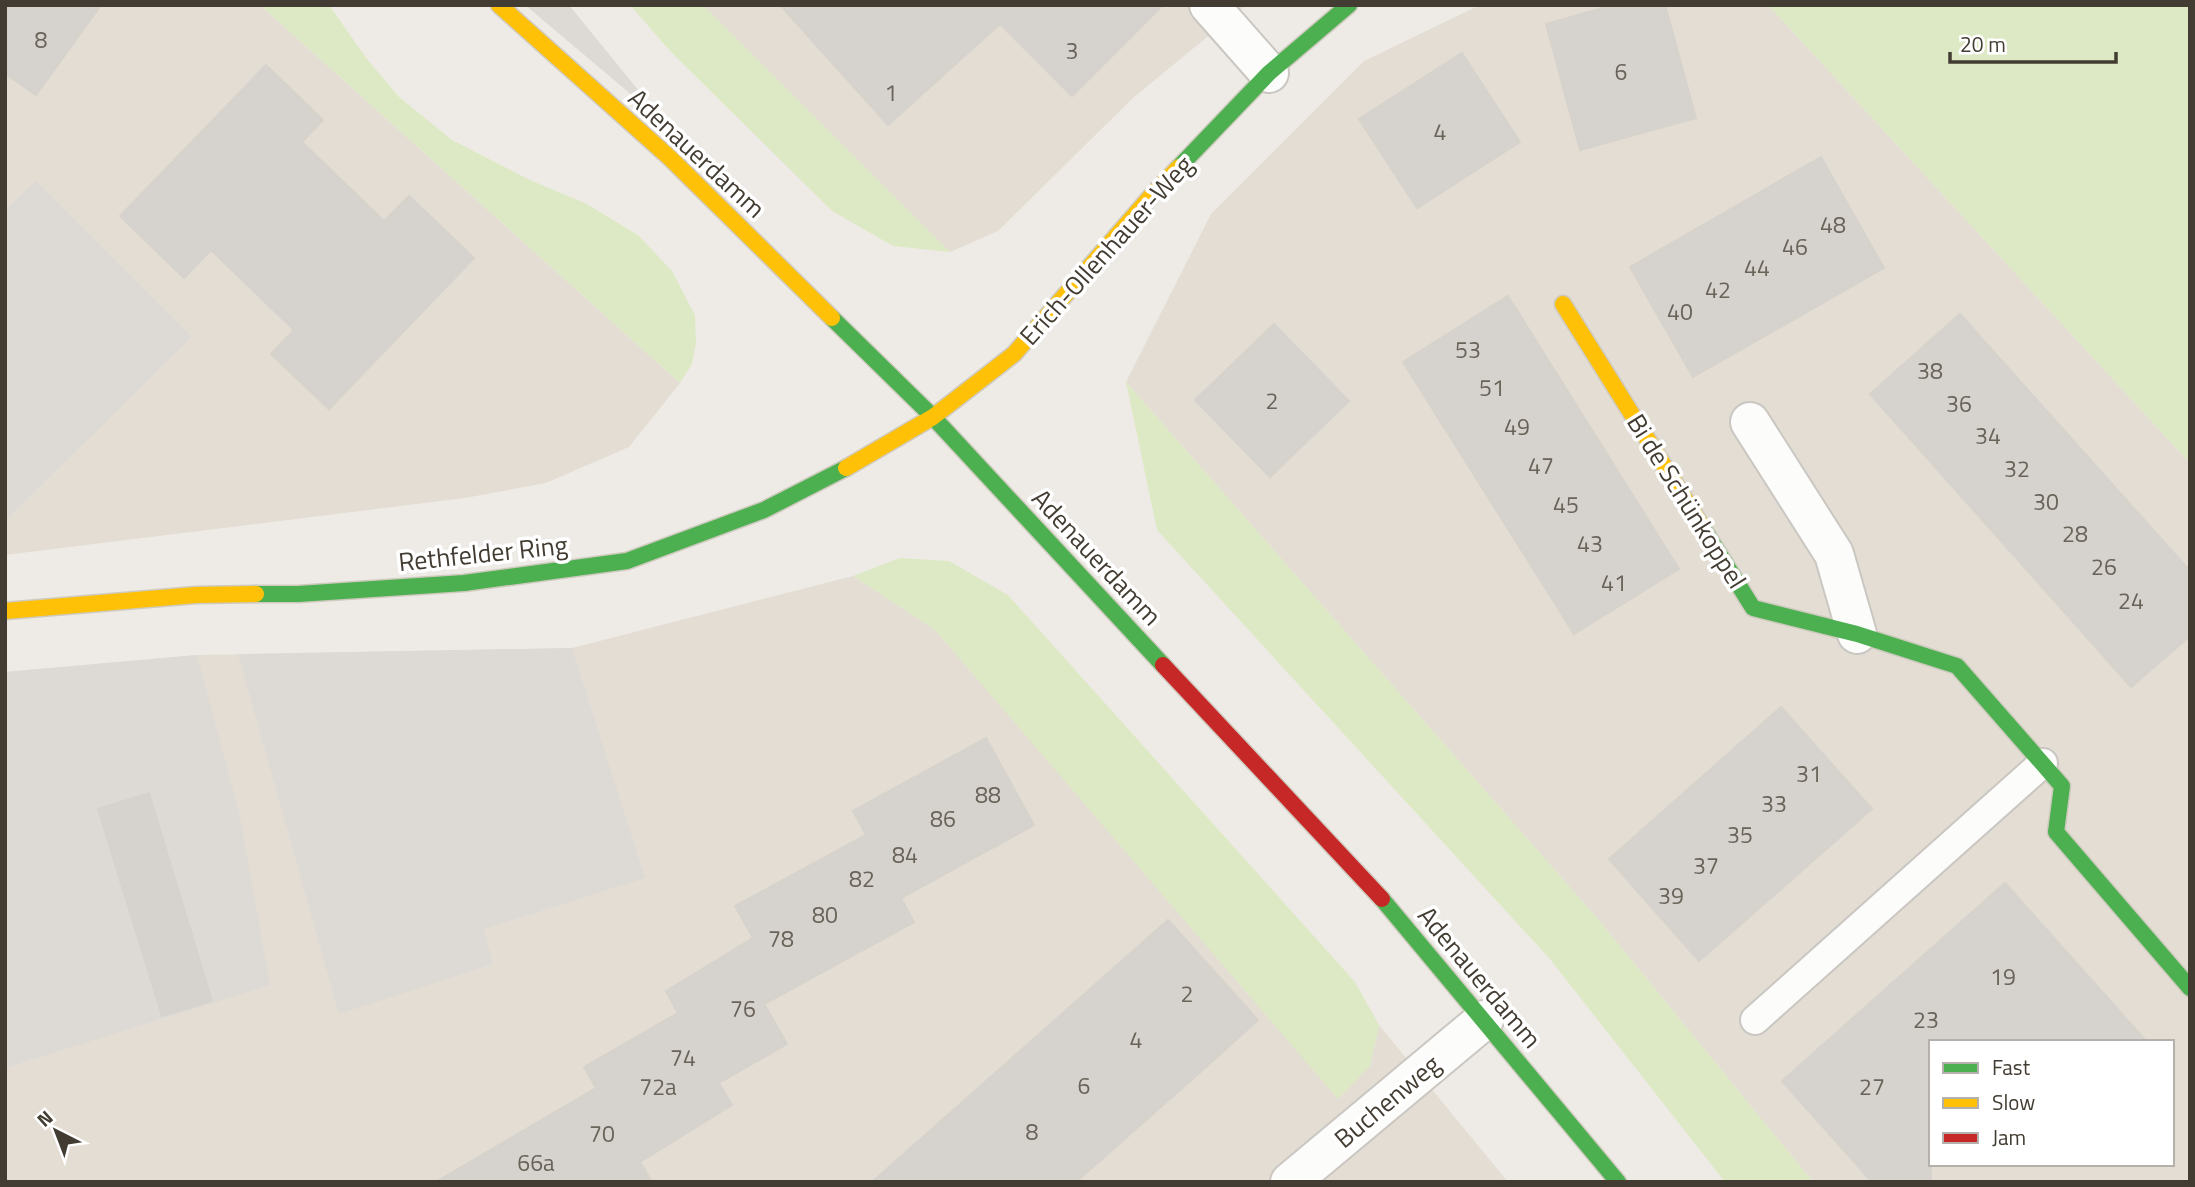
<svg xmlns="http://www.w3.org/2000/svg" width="2195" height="1187" font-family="'Titillium Web',sans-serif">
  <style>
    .residential { fill: #e3ddd3; fill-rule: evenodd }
    .green { fill: #dde9c4 }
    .parking { fill: #dddad6 }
    .building { fill: #d6d2cd; stroke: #d6d2cc; stroke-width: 2 }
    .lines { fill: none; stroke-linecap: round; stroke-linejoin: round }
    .lane-casing { stroke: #cac7c2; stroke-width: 32 }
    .street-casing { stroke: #cac7c2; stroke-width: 42 }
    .fast-casing { stroke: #cfcabe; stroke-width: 19 }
    .slow-casing { stroke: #cfcabe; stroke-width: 19 }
    .jam-casing { stroke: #cfcabe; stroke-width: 19 }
    .lane { stroke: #fcfcfb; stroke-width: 28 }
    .street { stroke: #fcfcfb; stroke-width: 38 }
    .fast { stroke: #4caf50; stroke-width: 16 }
    .slow { stroke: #ffc107; stroke-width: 16 }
    .jam { stroke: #c62828; stroke-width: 16 }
    .labels { text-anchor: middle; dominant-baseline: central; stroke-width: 7; stroke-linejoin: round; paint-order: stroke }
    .number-label { font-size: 23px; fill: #69635a }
    .street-label { font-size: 26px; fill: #433c32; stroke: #fff }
  </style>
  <rect width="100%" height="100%" fill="#eeebe6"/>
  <!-- residential -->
  <path class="residential" d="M5,5H260L680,383L629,447L546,483L465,498L5,555Z
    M703,5H1246L1133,98L998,231L950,252Z
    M1480,5H1768L2190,463V1182H1813L1597,918L1126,382L1211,214L1364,61ZM1931,1042H2172V1164H1931Z
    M853,576L935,630L1131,856L1370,1066L1379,1025L1508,1182H5V672L197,655L572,648Z"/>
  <!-- green -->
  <path class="green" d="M260,5H329L367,59L399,97L452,140L530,180L587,204L639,236L672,271L695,315L696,343L692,364L680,383Z
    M630,5H703L950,252L893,246L832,211L670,51Z
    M1768,5H2190V463Z
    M1126,382L1597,918L1813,1182H1725L1549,958L1157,530Z
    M900,558L949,561L1008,595L1355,982L1379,1025L1370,1066L1338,1099L935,630L853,576Z"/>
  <!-- parking -->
  <path class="parking" d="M525,5H569L665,123Z
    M36,181L192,337L5,521V210Z
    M572,648L645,878L484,929L493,964L339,1014L238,654Z
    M197,655L239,812L270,985L5,1068V672Z"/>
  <!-- building -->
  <path class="building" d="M5,5H101L36,95L5,73Z
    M780,5H1163L1072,96L1000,24L888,125Z
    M1614,5H1665L1696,118L1580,150L1546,24Z
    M1462,53L1520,142L1417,208L1359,119Z
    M266,65L323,120L302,142L384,221L409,196L474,258L329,409L271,354L294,330L211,250L184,278L120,216Z
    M1821,157L1884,268L1693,377L1630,267Z
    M1508,296L1679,569L1574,634L1403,362Z
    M1960,314L2190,571V636L2131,687L1870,394Z
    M1274,324L1349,401L1270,477L1195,400Z
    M1781,707L1872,809L1699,961L1609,859Z
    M986,738L1034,825L901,898L914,922L764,1004L787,1044L719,1083L732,1105L640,1162L652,1182H436L596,1088L584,1067L678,1013L666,991L753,938L735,906L866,835L853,811Z
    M149,793L212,1001L162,1016L98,809Z
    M2005,883L2147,1042H1931V1182H1872L1782,1081Z
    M1168,920L1258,1020L1206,1067L1076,1182H872Z"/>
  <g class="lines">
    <defs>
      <path id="lane" d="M1755,1020L2043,763"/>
      <path id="street" d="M1209,5L1269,73
        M1750,422L1834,554L1857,634
        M1290,1182L1484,1020"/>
      <path id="fast" d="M1179,167L1269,73L1349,5
        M832,318L933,417L1163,665
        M1701,525L1753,608L1857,634L1957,666L2062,786L2056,832L2190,988
        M256,594H298L464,583L627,561L764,510L846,468
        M1382,899L1618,1182"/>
      <path id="slow" d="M499,5L670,158L832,318
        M1563,304L1701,525
        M846,468L933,417L1014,354L1152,195L1179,167
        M5,611L196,595L256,594"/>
      <path id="jam" d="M1163,665L1382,899"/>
    </defs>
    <!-- lane casing -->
    <use href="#lane" class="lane-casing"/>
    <!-- street casing -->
    <use href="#street" class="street-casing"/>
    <!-- fast casing -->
    <use href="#fast" class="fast-casing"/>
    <!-- slow casing -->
    <use href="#slow" class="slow-casing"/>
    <!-- jam casing -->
    <use href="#jam" class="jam-casing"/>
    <!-- lane -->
    <use href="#lane" class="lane"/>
    <!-- street -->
    <use href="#street" class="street"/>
    <!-- fast -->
    <use href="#fast" class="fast"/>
    <!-- slow -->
    <use href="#slow" class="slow"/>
    <!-- jam -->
    <use href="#jam" class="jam"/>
  </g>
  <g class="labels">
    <!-- number labels -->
    <g class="number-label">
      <text x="41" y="39">8</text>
      <text x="1072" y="50">3</text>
      <text x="1621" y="71">6</text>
      <text x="891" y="92">1</text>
      <text x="1440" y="131">4</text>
      <text x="1833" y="224">48</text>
      <text x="1795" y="246">46</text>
      <text x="1757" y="267">44</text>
      <text x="1718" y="289">42</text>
      <text x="1680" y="311">40</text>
      <text x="1468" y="349">53</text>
      <text x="1930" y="370">38</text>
      <text x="1492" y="387">51</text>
      <text x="1272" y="400">2</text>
      <text x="1959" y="403">36</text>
      <text x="1517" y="426">49</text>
      <text x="1988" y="435">34</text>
      <text x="1541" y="465">47</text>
      <text x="2017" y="468">32</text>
      <text x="2046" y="501">30</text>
      <text x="1566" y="504">45</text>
      <text x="2075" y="533">28</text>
      <text x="1590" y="543">43</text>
      <text x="2104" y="566">26</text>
      <text x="1614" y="582">41</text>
      <text x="2131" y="600">24</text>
      <text x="1809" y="773">31</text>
      <text x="988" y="794">88</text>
      <text x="1774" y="803">33</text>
      <text x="943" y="818">86</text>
      <text x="1740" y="834">35</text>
      <text x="905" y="854">84</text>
      <text x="1706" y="865">37</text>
      <text x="862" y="878">82</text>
      <text x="1671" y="895">39</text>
      <text x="825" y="914">80</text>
      <text x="781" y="938">78</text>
      <text x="2003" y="976">19</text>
      <text x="1187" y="993">2</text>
      <text x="743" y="1008">76</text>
      <text x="1926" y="1019">23</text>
      <text x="1136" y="1039">4</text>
      <text x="683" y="1057">74</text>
      <text x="1084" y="1085">6</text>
      <text x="658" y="1086">72a</text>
      <text x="1872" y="1086">27</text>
      <text x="1032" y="1131">8</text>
      <text x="602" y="1133">70</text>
      <text x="536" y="1162">66a</text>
    </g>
    <!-- street labels -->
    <g class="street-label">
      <text transform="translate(697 153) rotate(43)">Adenauerdamm</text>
      <text transform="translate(1106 250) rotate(-48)">Erich-Ollenhauer-Weg</text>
      <text transform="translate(1687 501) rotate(58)">Bi de Schünkoppel</text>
      <text transform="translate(483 553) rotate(-6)">Rethfelder Ring</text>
      <text transform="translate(1097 557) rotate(47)">Adenauerdamm</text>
      <text transform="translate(1480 977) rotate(50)">Adenauerdamm</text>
      <text transform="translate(1387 1101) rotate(-40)">Buchenweg</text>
    </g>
  </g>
  <!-- border -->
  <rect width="2195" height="1187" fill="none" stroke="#433c32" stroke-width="14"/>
  <!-- legend -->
  <rect x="1929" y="1040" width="245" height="126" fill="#ffffff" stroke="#b4b1ad" stroke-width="2"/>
  <rect x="1943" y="1063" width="35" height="10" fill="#4caf50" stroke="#b4b1ad" stroke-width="2"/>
  <text x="1992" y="1075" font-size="21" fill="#433c32">Fast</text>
  <rect x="1943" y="1098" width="35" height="10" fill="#ffc107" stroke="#b4b1ad" stroke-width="2"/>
  <text x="1992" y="1110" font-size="21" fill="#433c32">Slow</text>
  <rect x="1943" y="1133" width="35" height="10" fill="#c62828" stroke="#b4b1ad" stroke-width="2"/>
  <text x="1992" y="1145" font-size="21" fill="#433c32">Jam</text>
  <!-- north arrow -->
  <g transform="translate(56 1131) rotate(318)" stroke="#ffffff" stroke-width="5" paint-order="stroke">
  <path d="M0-5L12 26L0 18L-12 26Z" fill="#433c32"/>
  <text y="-10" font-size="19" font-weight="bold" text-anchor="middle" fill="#433c32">N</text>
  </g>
  <!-- scale -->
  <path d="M1950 52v10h166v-10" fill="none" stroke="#433c32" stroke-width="3.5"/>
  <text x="1960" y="52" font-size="21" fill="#433c32" stroke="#ffffff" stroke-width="5" paint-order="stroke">20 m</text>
</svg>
